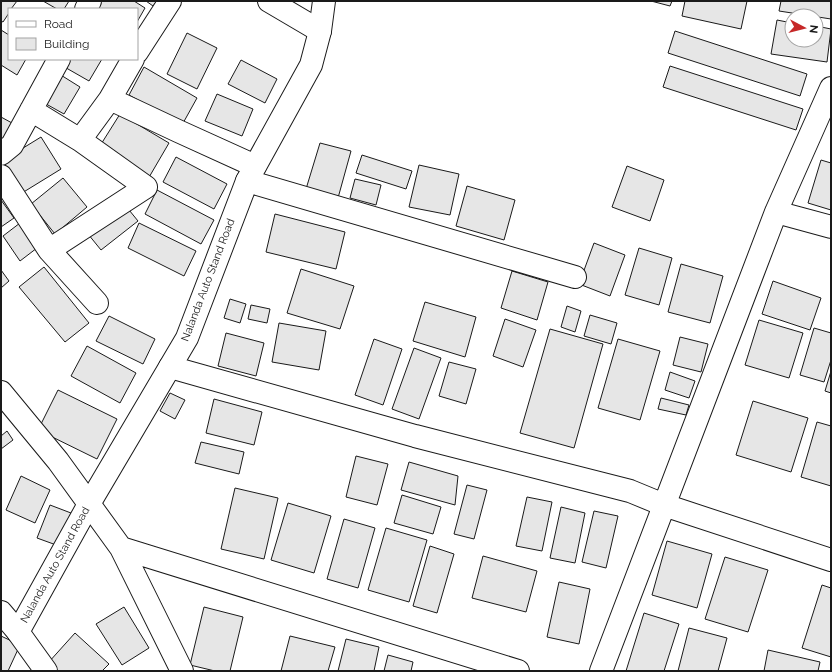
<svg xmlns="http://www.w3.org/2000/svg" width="832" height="672" font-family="Raleway,sans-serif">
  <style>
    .building { fill: #e6e6e6; stroke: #1a1a1a }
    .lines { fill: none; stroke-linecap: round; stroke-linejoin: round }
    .street-casing { stroke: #1a1a1a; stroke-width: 24 }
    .secondary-casing { stroke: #1a1a1a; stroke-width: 24 }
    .street { stroke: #fff; stroke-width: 22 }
    .secondary { stroke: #fff; stroke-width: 22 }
    .labels { text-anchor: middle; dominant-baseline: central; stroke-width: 3; stroke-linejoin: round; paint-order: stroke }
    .street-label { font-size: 11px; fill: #1a1a1a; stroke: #fff }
  </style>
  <rect width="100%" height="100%" fill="#fff"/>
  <!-- building -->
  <path class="building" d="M1,1H17L11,9H9V13L3,22L1,21Z
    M43,1H69L64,9H57Z
    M100,1H134L145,8L137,22V9H96Z
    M146,1H157L153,6Z
    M651,1H672L670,6Z
    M685,1H747L741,29L682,16Z
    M781,1H831V19L779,11Z
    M777,20L792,23V40H816V26L831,29L827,62L771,54Z
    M1,30L9,35V59H26L17,75L1,65Z
    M675,31L807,74L800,96L668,53Z
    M187,33L217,48L197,89L167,74Z
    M64,59H102L89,81L61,65Z
    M241,60L277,79L265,103L228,84Z
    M670,66L803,109L796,130L663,87Z
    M144,67L197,98L182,125L129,95Z
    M56,72L80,87L64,114L39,100Z
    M217,94L253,109L242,136L205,121Z
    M120,114L169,143L148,179L98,149Z
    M1,117L12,123L3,139L1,137Z
    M41,137L61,169L22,193L2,161Z
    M320,143L351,151L338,198L306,189Z
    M362,155L412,171L406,189L356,173Z
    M176,157L227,184L214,209L163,182Z
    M821,160L831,163V210L808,203Z
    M419,165L459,174L450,215L409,207Z
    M627,166L664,180L650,221L612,207Z
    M63,178L87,207L55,234L31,204Z
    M355,179L381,185L376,205L350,198Z
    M467,186L515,200L504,240L456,226Z
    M157,190L214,220L201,244L145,214Z
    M1,200L14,218L1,227Z
    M125,205L138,221L101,250L88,234Z
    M275,214L345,232L336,269L266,252Z
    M20,223L37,248L20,261L3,236Z
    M139,223L196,251L184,276L128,248Z
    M594,243L625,255L610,296L579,284Z
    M639,248L672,258L659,305L625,295Z
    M681,264L723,276L710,323L668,312Z
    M44,267L89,323L65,342L19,287Z
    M301,269L354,286L340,329L287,313Z
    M1,270L9,281L1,288Z
    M512,271L548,282L537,320L501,308Z
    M773,281L821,298L810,330L762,314Z
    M230,299L246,304L240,323L224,318Z
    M425,302L476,317L465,357L413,341Z
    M251,305L270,309L267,323L248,319Z
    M567,306L581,311L575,332L561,327Z
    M590,315L617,323L611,344L584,336Z
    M109,316L155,339L143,364L96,341Z
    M505,319L536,330L523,367L493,356Z
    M759,320L803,333L789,378L745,365Z
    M279,323L326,331L319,370L272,362Z
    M814,328L831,333V360L824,382L800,375Z
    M550,329L603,344L574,448L520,433Z
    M226,333L264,343L256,376L218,366Z
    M680,337L708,344L701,372L673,365Z
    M374,339L402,349L383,405L355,395Z
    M618,339L660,351L640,420L598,408Z
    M87,346L136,373L120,403L71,376Z
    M414,348L441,358L419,419L392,409Z
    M449,362L476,369L466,404L439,396Z
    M831,371V393L825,391Z
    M670,372L695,381L689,398L665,390Z
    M58,390L117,419L97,459L38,430Z
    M170,393L185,400L175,419L160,411Z
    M661,398L689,405L686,415L658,409Z
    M214,399L262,412L254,445L206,433Z
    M753,401L808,418L791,472L736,455Z
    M817,422L831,426V486L801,477Z
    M7,431L13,440L1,449V436Z
    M201,442L244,452L239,474L195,463Z
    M356,456L388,464L377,505L346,497Z
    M409,462L458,476L455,505L401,490Z
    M21,476L50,490L35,523L6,510Z
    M467,485L487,490L474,539L454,534Z
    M235,488L278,498L264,559L221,549Z
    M402,495L441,507L433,534L394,523Z
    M527,497L552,502L542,551L516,546Z
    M288,503L331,516L314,573L271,560Z
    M50,505L71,513L59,546L37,538Z
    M561,507L585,513L575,563L550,558Z
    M594,511L618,516L606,568L582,562Z
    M344,519L375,528L358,588L327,579Z
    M386,528L427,540L409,602L368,590Z
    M667,541L712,554L697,608L652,595Z
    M430,546L454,554L437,613L413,606Z
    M483,556L537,571L526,612L472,598Z
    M725,557L768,570L748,632L705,619Z
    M559,582L590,589L579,644L547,637Z
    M822,585L831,588V657L802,648Z
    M124,607L149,648L122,665L96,624Z
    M204,607L243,617L230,671H215L190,665Z
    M644,613L679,624L664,671H626Z
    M689,628L727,638L718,671H678Z
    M75,633L109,664L102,671H57L48,663Z
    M1,636L20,645L8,671H1Z
    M290,636L335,647L328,671H281Z
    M346,639L379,647L374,671H338Z
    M768,650L820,662L818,671H764Z
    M388,655L413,662L411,671H384Z"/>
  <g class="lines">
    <defs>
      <path id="street" d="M269,1L320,31
        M86,9L90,1
        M137,52L170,1
        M133,59L110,99L178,131L255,166
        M31,110L80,140
        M1,154L12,145L59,59
        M1,176L49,250
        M247,181L575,277
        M776,212L831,227
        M97,303L49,250L146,187L80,140L110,99
        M170,367L415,436L630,491L664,505L831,560
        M1,392L58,461L121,548L518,671
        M121,548L182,671
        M1,612L18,632L46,671
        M601,671L776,212L831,88"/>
      <path id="secondary" d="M18,632L89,504L187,338L247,181L311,65L320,31L324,1"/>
    </defs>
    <!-- street casing -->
    <use href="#street" class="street-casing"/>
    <!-- secondary casing -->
    <use href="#secondary" class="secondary-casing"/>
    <!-- street -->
    <use href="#street" class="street"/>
    <!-- secondary -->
    <use href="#secondary" class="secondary"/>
  </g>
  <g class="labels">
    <!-- street labels -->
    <g class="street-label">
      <text transform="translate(208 280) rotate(-69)">Nalanda Auto Stand Road</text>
      <text transform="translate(55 565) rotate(-61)">Nalanda Auto Stand Road</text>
    </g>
  </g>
  <!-- border -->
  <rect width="832" height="672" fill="none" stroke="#1a1a1a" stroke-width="4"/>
  <!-- legend -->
  <rect x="8" y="8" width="130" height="52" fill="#ffffff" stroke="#a3a3a3"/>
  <rect x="16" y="21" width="20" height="6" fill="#ffffff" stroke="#a3a3a3"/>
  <text x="44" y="28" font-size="12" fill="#1a1a1a">Road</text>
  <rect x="16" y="38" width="20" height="12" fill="#e6e6e6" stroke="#a3a3a3"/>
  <text x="44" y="48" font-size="12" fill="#1a1a1a">Building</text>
  <!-- north arrow -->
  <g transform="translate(804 28) rotate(97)"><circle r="19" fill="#ffffff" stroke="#a3a3a3"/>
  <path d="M0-3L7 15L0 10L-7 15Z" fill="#c62828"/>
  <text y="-6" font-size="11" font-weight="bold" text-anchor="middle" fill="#1a1a1a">N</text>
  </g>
</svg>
